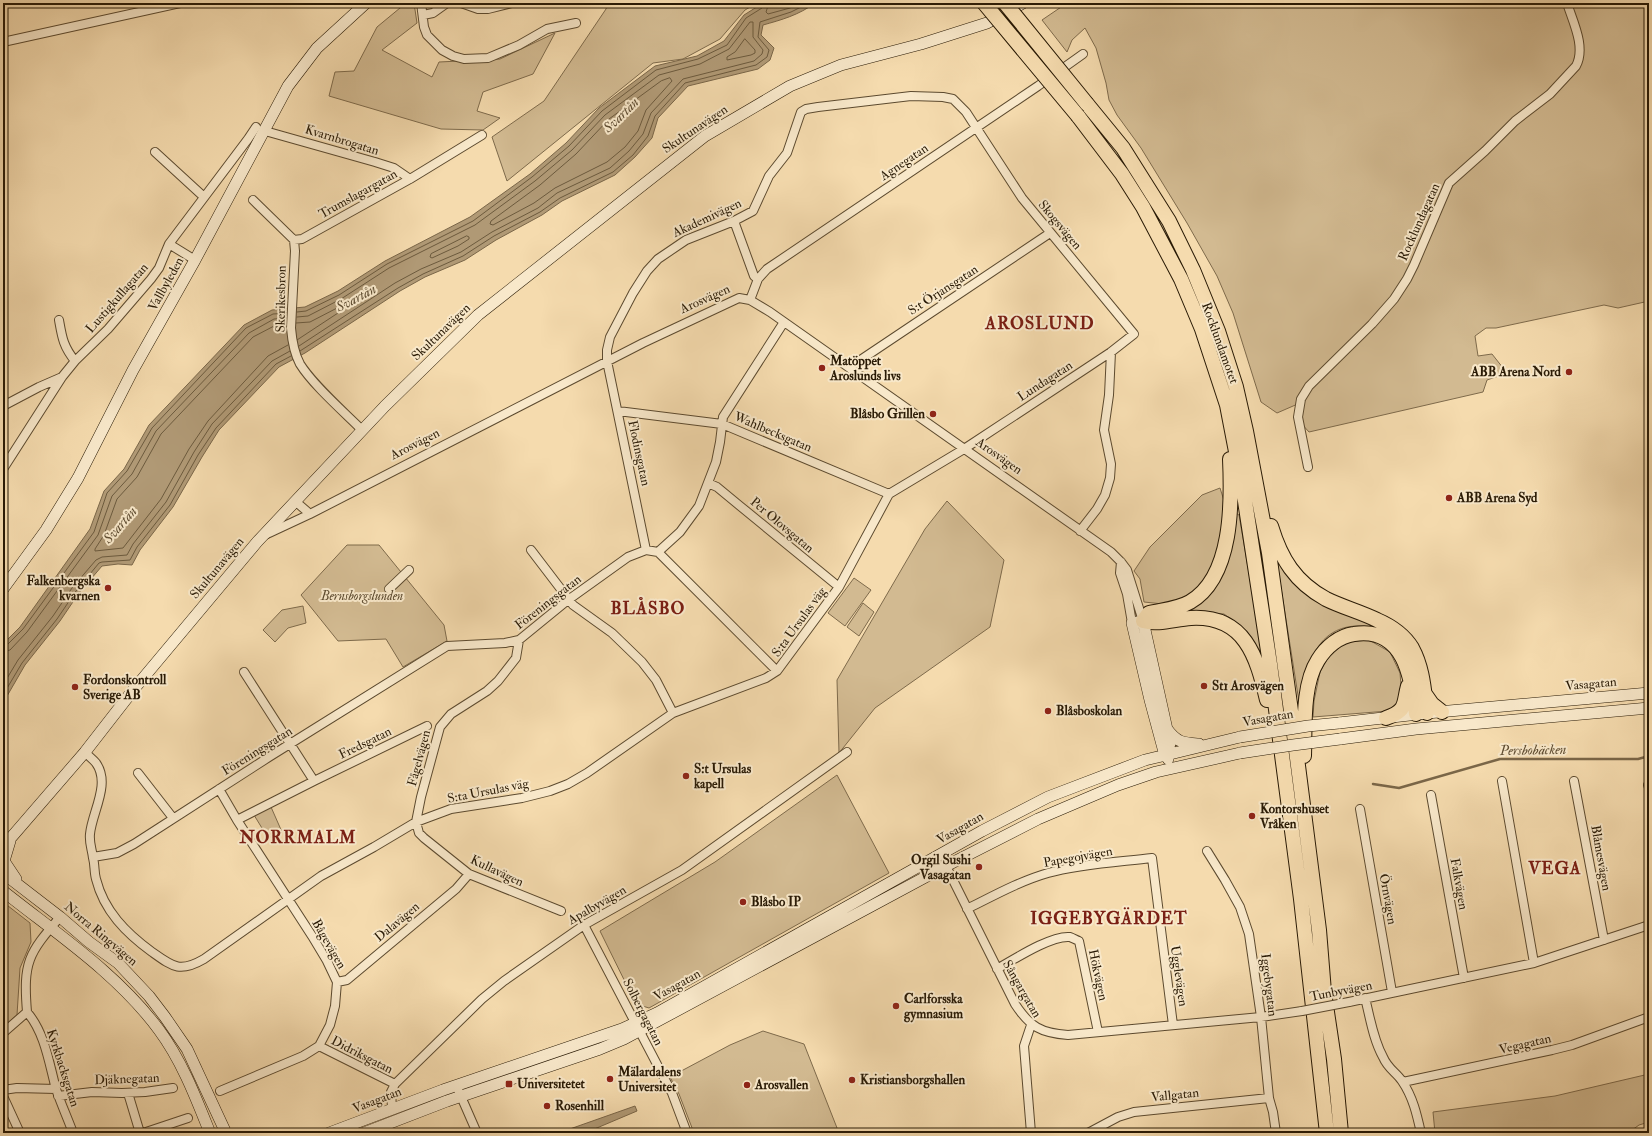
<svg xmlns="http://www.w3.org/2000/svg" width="1652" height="1136" font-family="'IM FELL Double Pica',serif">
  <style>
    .green { fill: #d2ba91; stroke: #7e6a4b }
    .water { fill: #b09975; stroke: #7a6648 }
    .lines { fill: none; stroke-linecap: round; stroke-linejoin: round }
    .shore { stroke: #6c5a3d; stroke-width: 1 }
    .stream { stroke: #7a6648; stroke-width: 2.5 }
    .street-casing { stroke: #5c4a2f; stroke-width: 10 }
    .secondary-casing { stroke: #291a05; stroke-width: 12 }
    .highway-casing { stroke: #291a05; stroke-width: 16 }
    .street { stroke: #f8e8ca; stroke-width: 8 }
    .secondary { stroke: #f8e8ca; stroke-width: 11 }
    .highway { stroke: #f5dbae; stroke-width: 14 }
    .street-bridge-casing { stroke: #5c4a2f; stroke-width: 10; stroke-linecap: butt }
    .secondary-bridge-casing { stroke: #291a05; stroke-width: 12; stroke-linecap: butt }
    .highway-bridge-casing { stroke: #291a05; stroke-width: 16; stroke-linecap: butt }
    .street-bridge { stroke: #f8e8ca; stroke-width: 8 }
    .secondary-bridge { stroke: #f8e8ca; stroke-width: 11 }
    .highway-bridge { stroke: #f5dbae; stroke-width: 14 }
    .poi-dot { fill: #8f2418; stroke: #f8e8ca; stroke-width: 1.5 }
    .labels { text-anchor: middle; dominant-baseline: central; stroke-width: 4; stroke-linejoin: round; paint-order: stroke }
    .street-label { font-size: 13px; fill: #291a05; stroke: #f8e8ca }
    .poi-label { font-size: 13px; font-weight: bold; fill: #291a05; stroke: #f8e8ca; text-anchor: start }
    .park-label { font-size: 13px; font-style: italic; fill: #5c4a2f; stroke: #f8e8ca }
    .water-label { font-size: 14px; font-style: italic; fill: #5f4d32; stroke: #f8e8ca }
    .district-label { font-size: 17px; font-weight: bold; letter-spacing: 1px; fill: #7a1f14; stroke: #f8e8ca }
  </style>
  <rect width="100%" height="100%" fill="#f5dbae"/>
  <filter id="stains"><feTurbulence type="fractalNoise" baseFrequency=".005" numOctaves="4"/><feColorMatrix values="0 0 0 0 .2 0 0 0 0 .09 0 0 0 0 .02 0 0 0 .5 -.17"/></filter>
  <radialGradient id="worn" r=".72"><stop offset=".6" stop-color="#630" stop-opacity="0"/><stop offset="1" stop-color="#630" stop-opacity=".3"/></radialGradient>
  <!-- green -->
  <path class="green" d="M406,3H414L417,23L382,50L432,77L439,62L500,59L555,33L533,74L483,92L477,111L500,118L483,130L441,129L329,96L335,72L354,71L377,27Z
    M608,3H757L745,10L720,39L683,59L653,63L507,181L492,137L544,101L606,9Z
    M1067,3H1649V301L1618,308L1604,305L1496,328H1486L1475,336L1478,356L1492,354L1507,373L1487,380L1483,392L1309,432L1300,422V403L1277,413L1261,402L1233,313L1217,276L1187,223L1141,148L1117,115L1109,100L1106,83L1096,48L1085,28L1072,40L1067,52L1042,20Z
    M1220,488L1226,507L1220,546L1213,569L1202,585L1183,600L1163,604L1144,602L1140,579L1134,571L1150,547L1202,495Z
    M947,501L1004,560L990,627L875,708L839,753L837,680L925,529Z
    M1236,513L1239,515L1265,667L1253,640L1241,626L1224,614L1176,612L1193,607Z
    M347,545H379L444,625L447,641L403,667L386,639L338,641L301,595Z
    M1276,556L1292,579L1386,631C1353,620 1325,626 1311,660C1305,673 1303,694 1300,708Z
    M854,578L871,590L845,626L828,613Z
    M863,603L874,612L859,636L847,627Z
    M303,606L306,623L288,628L275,642L263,630L282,610Z
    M1369,640L1390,652L1400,673L1402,698L1388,711L1313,717L1314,701L1320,672L1329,656L1346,642Z
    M837,775L889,873L649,1008L636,1004L600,931L715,862Z
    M271,807L282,832L268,838L254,815Z
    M3,902L30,923L31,942L20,968L17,1015L3,1027Z
    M763,1031L804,1044L839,1133H694L679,1094L670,1077L730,1045Z
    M1649,1074V1122L1639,1125L1628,1133H1435L1433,1112L1555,1096Z"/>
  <!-- water -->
  <path class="water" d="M763,3H815C799,15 781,20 763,25L761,35L774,48L770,60L758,69L688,86L658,118L652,138L635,157L615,175L562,201L542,215L496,240L465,260L425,277L400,291L305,353L279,367L219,430L202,457L173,507L140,550L132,565L118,564L102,566L79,593L60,621L25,665L3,703V644L20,627L90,529L104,491L124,469L149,425L244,325L272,310L305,307L338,291L385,261L470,217L530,174L566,143L599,108L655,66L697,56L724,41L744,15Z
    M635,1106L637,1111L585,1133H569L567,1130Z"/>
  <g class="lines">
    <!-- shore -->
    <path class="shore" d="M769,3L766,12L768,14L790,8L799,3
      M745,39L755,50V53L751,55L727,60V57L735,52Z
      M670,78L672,81L646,110L638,131L625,147L607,162L555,188L534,203L493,225L490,224L491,221L540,185L576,154L609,119L661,81Z
      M467,236L469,237V239L458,246L432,258L430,257L431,254Z
      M297,312L306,311L339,295L387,264L473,221L532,177L569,146L602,111L656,70L698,59L727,45L746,18L762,8L764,3
      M297,317L308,316L341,299L389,268L475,225L535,181L572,150L605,115L659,75L700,64L729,49L750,22H753V37L763,50L762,54L754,61L683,79L651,113L643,134L629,151L610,168L557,193L538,208L492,232L461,252L421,269L395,283L299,346
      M296,323L310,322L339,307L342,308L341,311L297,340
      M286,324L276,325L253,337L161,434L137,477L117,499L104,535L95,549V551L123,548L161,499L189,449L208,421L268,356L288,345
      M300,351L398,288L423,274L463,256L494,236L540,212L560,198L613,172L633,155L648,136L655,116L685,83L756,65L767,57L769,50L758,37L760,22L791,12L809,3
      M3,647L7,645L23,629L94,532L107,493L127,471L152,428L246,328L273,314L287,313
      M3,652L10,650L27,632L98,535L112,496L132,474L156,431L249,333L274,319L287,318
      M3,685L18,660L53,616L72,588L96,560L102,557L127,555L133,544L166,502L194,452L212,424L272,361L290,351
      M3,695L22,663L57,619L76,591L99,563L102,562L130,560L137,547L170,505L198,455L216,428L276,364L291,356"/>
    <!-- stream -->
    <path class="stream" d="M1373,784L1399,788L1500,759H1638L1649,756"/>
    <defs>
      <path id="street" d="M421,3L424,27L427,35L442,50L453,56L464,59L488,58L519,45L547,29L576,23
        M461,3L478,9H488L512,3
        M423,15L433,13L447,3
        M3,42L180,3
        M265,131L375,162L394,168L410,179
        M155,152L204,197
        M253,200L294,240L302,239L410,179L482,135
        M734,221L754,276L758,279
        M294,240L295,251L291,328C292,340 294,353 300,364C313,385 344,412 362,430
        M169,244L195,260
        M750,300L758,279L767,269L1038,86L1083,54
        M59,320C62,337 63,346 75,361
        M850,367L1050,233
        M3,406L39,387L62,377
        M618,411L722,424L889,494
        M1308,467L1298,417L1301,399L1309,386L1372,324L1394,299L1407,279L1414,265L1449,183L1485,151L1515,121L1550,94L1576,66C1586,47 1573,22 1567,3
        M3,469L62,377L75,361L108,329L151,279L159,268L169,244L248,139L256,127
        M708,483L717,487L740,506L839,587
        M295,501L310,514L643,343L739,298L750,300L770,312L1111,552L1121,562L1127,570L1143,621
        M1080,531L1097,509L1105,495L1110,478L1111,464L1104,430L1109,395L1111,352
        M265,535L310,514
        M531,550L573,605L612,633L642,662L656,680L673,713
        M658,552L777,671
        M1121,562L1120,573L1127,594L1132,623
        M389,589L409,570
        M519,640L516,658L498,681L487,691L451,714L440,727L421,797L416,822L419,833L424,838L469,874L561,911
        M244,672L314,781L427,726
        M85,752C88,756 93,759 96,763C111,784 92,812 90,834C89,843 92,849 93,858C95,865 94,872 96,879C104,911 126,933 152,952C173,967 180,973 204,959L321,876L374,847L416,822L451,809L522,798L550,791L568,784L587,773L673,713L766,678L777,671L839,587L889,494L964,449L1111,352L1134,334L1022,198L966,112L953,99L943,97L911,96L818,107L806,109L801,112L787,153L769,176L753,211L734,221L686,240L658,259L647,271L633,293L610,337L607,350V361L646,550
        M138,773L173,818
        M1502,781L1534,963
        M1574,781L1604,940
        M1648,785L1649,788
        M219,789L237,820L312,936L327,961L337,982L335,1006L330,1025L319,1046L303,1056L220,1091
        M1431,795L1464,978
        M1360,809L1392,992
        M237,820L314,781
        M1207,851L1225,880L1240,907L1249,934L1261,1017L1269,1098L1273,1112L1276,1133
        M93,857L117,853L134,844L269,757L447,646L505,643L519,640L568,600L628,557L646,550L658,552L680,532L699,506L716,462L720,442L723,417L784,322
        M946,866L1015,1004C1030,1027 1041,1033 1068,1035L1261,1017L1302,1011
        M967,909C993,896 1020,881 1048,873C1080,864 1119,862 1152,858L1173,1025
        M584,925L672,1093L687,1133
        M997,969C1013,960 1051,935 1070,937C1073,938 1076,940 1079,941L1098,1032
        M337,982L347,980L456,889L469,874
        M1365,998C1370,1017 1373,1039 1383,1057C1388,1069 1396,1072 1402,1081C1413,1097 1417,1115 1421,1133
        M1349,1002L1534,963L1649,925
        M27,1012C45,1033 49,1063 56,1089C61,1104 68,1119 73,1133
        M3,1033L27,1012C23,962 28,954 60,917
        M319,1046L395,1084
        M1403,1082L1552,1050L1572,1045L1649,1017
        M456,1085L477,1133
        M3,1090L17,1088L56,1089
        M128,1093L140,1133
        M3,1096L20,1133
        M58,1096L92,1092L122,1093L145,1092L173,1088
        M392,1108L391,1092L395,1084L482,999L504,981L584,925L682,870L847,752
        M143,1133L188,1118
        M1031,1133L1024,1046L1031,1025
        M1088,1133L1118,1117L1134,1112L1269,1098"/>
      <path id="secondary" d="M3,589L46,530L78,478L133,370L195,260L288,86L317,48L366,3
        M1339,723L1427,713L1649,693
        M1167,729C1177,743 1184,743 1199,744
        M1340,739L1416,729L1649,708
        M1167,755L1164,752L1150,700L1132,623L1143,621L1170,743L1167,755L1168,759
        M10,841L4,861L16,879
        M3,847L85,752L134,689L257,542L385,406L478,315L705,136L790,86L841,65L921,44L987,23L1023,3
        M3,873L60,917L89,942L118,963L149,996L165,1017L187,1049L226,1133
        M3,891C57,934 118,974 159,1030C182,1061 196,1098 210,1133
        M329,1133L443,1090L622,1029L657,1013L982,831L1048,797L1145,760L1240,737
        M364,1133L447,1101L600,1049L624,1039L946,866L1038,819L1118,785L1156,772L1240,753"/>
      <path id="highway" d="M1087,104L1123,148L1169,221L1193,270L1218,331L1236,387L1246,431L1269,553L1291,711L1319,930L1324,992L1334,1059L1341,1133
        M1078,116L1122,174L1143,207L1181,279L1202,329L1227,405L1243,488L1270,664L1301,899L1327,1133
        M1230,459C1232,502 1233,577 1190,602C1178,609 1162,610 1149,613L1143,621C1159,625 1175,619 1191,618C1245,615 1257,657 1267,700
        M1271,526C1281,559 1295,582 1326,599C1342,607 1361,612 1377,620C1391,626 1404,635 1412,648C1423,668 1424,691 1427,713
        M1425,694L1432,704L1442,712
        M1386,718C1408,710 1403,704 1408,686
        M1304,756C1305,727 1302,685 1318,660C1326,647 1339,636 1354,634C1404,626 1412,678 1416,714"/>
    </defs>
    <!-- street casing -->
    <use href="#street" class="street-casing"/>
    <!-- secondary casing -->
    <use href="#secondary" class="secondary-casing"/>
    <!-- highway casing -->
    <use href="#highway" class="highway-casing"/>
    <!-- street -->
    <use href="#street" class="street"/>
    <!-- secondary -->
    <use href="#secondary" class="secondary"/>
    <!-- highway -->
    <use href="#highway" class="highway"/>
    <defs>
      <path id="street-bridge" d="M1302,1011L1349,1002"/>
      <path id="secondary-bridge" d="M1240,737L1308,726L1339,723
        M1240,753L1293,745L1340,739"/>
      <path id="highway-bridge" d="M984,3L1078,116
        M1005,3L1087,104"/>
    </defs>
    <!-- street-bridge casing -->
    <use href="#street-bridge" class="street-bridge-casing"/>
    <!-- secondary-bridge casing -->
    <use href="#secondary-bridge" class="secondary-bridge-casing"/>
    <!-- highway-bridge casing -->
    <use href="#highway-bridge" class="highway-bridge-casing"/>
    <!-- street-bridge -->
    <use href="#street-bridge" class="street-bridge"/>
    <!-- secondary-bridge -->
    <use href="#secondary-bridge" class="secondary-bridge"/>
    <!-- highway-bridge -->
    <use href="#highway-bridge" class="highway-bridge"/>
  </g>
  <!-- markers -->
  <g class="poi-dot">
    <circle cx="822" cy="368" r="4"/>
    <circle cx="1569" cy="372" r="4"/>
    <circle cx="933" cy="414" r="4"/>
    <circle cx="1449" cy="498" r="4"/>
    <circle cx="108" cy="588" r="4"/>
    <circle cx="1204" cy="686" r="4"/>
    <circle cx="75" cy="687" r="4"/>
    <circle cx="1048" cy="711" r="4"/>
    <circle cx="686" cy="776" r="4"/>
    <circle cx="1252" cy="816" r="4"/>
    <circle cx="979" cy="867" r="4"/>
    <circle cx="743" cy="902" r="4"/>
    <circle cx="896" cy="1006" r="4"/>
    <circle cx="610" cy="1079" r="4"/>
    <circle cx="852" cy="1080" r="4"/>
    <rect x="505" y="1080" width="8" height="8" rx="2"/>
    <circle cx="747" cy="1085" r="4"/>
    <circle cx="547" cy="1106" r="4"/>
  </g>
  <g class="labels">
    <!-- street labels -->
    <g class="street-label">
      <text transform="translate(695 129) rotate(-34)">Skultunavägen</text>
      <text transform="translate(342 140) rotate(17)">Kvarnbrogatan</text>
      <text transform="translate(904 162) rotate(-34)">Agnegatan</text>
      <text transform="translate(358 194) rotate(-29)">Trumslagargatan</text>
      <text transform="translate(707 218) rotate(-25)">Akademivägen</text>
      <text transform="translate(1419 222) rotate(-66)">Rocklundagatan</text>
      <text transform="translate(1060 225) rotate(50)">Skogsvägen</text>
      <text transform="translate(166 284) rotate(-61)">Vallbyleden</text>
      <text transform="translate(943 290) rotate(-33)">S:t Örjansgatan</text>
      <text transform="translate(117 298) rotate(-49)">Lustigkullagatan</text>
      <text transform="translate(281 299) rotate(-89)">Skerikesbron</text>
      <text transform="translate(705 299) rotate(-24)">Arosvägen</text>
      <text transform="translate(441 332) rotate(-44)">Skultunavägen</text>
      <text transform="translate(1220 343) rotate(70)">Rocklundamotet</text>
      <text transform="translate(1045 381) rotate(-33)">Lundagatan</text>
      <text transform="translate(773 432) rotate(23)">Wahlbecksgatan</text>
      <text transform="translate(415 444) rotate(-27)">Arosvägen</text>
      <text transform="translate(639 453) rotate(78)">Flodinsgatan</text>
      <text transform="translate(999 456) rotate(35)">Arosvägen</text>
      <text transform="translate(782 525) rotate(40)">Per Olovsgatan</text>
      <text transform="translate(217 568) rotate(-50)">Skultunavägen</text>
      <text transform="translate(548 602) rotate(-38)">Föreningsgatan</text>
      <text transform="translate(799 622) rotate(-54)">S:ta Ursulas väg</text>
      <text transform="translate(1591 684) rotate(-5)">Vasagatan</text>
      <text transform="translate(1268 718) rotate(-10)">Vasagatan</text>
      <text transform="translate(365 743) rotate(-26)">Fredsgatan</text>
      <text transform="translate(257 751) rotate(-32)">Föreningsgatan</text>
      <text transform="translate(419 758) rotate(-75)">Fågelvägen</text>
      <text transform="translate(488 791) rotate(-11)">S:ta Ursulas väg</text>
      <text transform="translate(960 828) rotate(-30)">Vasagatan</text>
      <text transform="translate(1078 857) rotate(-10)">Papegojvägen</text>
      <text transform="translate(1601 858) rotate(80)">Blåmesvägen</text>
      <text transform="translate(497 871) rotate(25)">Kullavägen</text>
      <text transform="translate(1459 884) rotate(80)">Falkvägen</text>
      <text transform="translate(1388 899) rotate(80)">Örnvägen</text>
      <text transform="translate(597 905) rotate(-30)">Apalbyvägen</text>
      <text transform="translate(397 922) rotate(-40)">Dalavägen</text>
      <text transform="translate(101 934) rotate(40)">Norra Ringvägen</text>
      <text transform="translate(329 944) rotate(60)">Bågevägen</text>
      <text transform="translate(1098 975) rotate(78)">Hökvägen</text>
      <text transform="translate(1179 976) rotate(82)">Ugglevägen</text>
      <text transform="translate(677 985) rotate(-29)">Vasagatan</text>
      <text transform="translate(1269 985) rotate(83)">Iggebygatan</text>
      <text transform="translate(1022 989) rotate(60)">Sångargatan</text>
      <text transform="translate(1341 991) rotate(-11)">Tunbyvägen</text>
      <text transform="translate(643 1012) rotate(63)">Solbergagatan</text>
      <text transform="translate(1525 1044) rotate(-13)">Vegagatan</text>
      <text transform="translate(362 1055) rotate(27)">Didriksgatan</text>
      <text transform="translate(63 1068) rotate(72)">Kyrkbacksgatan</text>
      <text transform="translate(127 1079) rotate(-2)">Djäknegatan</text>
      <text transform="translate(1175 1095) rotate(-6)">Vallgatan</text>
      <text transform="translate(377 1100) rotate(-21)">Vasagatan</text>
    </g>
    <!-- poi labels -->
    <g class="poi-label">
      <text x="830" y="361">Matöppet<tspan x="830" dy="15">Aroslunds livs</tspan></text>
      <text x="1561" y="372" text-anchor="end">ABB Arena Nord</text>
      <text x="925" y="414" text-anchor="end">Blåsbo Grillen</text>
      <text x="1457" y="498">ABB Arena Syd</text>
      <text x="100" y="581" text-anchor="end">Falkenbergska<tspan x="100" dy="15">kvarnen</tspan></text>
      <text x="83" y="680">Fordonskontroll<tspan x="83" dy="15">Sverige AB</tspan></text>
      <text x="1212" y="686">St1 Arosvägen</text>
      <text x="1056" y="711">Blåsboskolan</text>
      <text x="694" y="769">S:t Ursulas<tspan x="694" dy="15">kapell</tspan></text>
      <text x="1260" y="809">Kontorshuset<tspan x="1260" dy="15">Vråken</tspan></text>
      <text x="971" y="860" text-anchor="end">Orgil Sushi<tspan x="971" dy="15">Vasagatan</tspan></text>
      <text x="751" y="902">Blåsbo IP</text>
      <text x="904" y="999">Carlforsska<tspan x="904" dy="15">gymnasium</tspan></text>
      <text x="618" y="1072">Mälardalens<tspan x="618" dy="15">Universitet</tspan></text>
      <text x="860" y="1080">Kristiansborgshallen</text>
      <text x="517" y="1084">Universitetet</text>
      <text x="755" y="1085">Arosvallen</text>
      <text x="555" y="1106">Rosenhill</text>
    </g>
    <!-- park labels -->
    <g class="park-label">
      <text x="362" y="596">Bernsborgslunden</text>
    </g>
    <!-- water labels -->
    <g class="water-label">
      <text transform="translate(621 115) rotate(-44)">Svartån</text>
      <text transform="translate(356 298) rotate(-28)">Svartån</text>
      <text transform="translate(120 525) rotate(-49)">Svartån</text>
      <text transform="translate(1533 750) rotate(-1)">Persbobäcken</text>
    </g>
    <!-- district labels -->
    <g class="district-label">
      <text x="1040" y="323">AROSLUND</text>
      <text x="648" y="608">BLÅSBO</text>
      <text x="298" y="837">NORRMALM</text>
      <text x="1555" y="868">VEGA</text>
      <text x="1109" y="918">IGGEBYGÄRDET</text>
    </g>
  </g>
  <!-- margin -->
  <rect width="1652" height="1136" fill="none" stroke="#f5dbae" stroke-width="16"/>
  <rect x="4" y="4" width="1644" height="1128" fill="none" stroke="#291a05" stroke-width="2"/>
  <rect x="8" y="8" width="1636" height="1120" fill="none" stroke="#291a05"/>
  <rect width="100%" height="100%" filter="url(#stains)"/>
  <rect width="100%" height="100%" fill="url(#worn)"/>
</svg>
